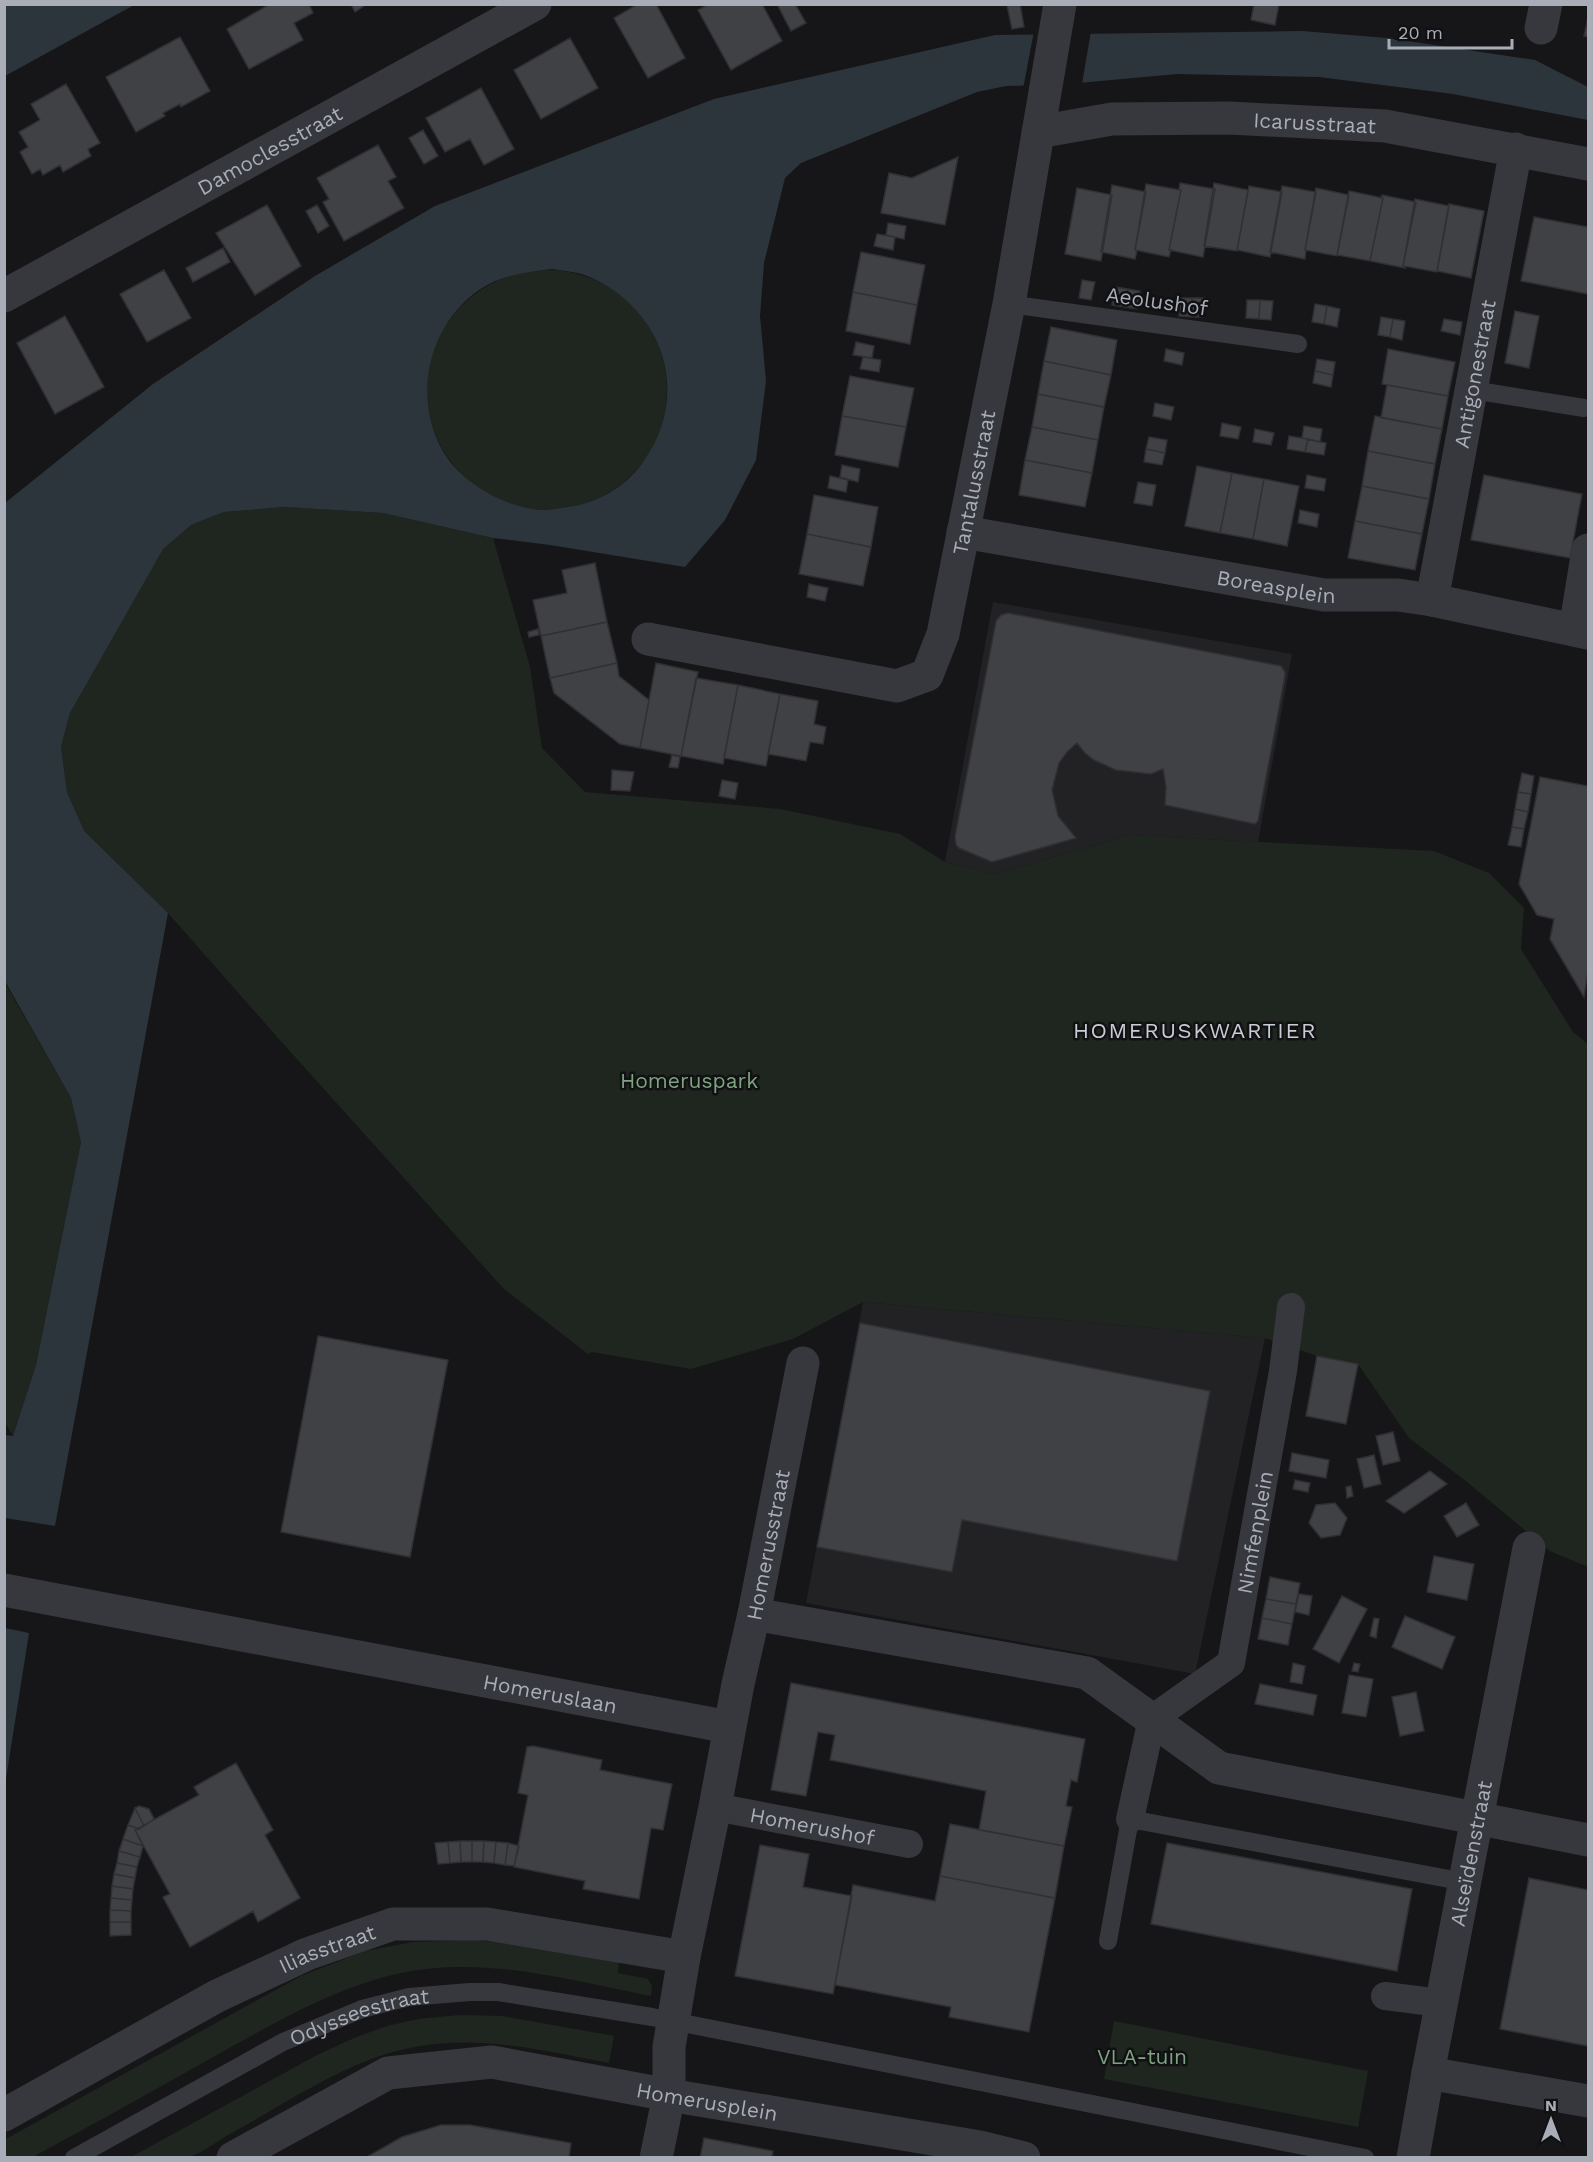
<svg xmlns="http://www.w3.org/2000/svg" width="1593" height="2162" font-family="'Work Sans',sans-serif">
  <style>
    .built { fill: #222225 }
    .green { fill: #1e261f }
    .water { fill: #2c353c; fill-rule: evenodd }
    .pier { fill: #161618 }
    .building { fill: #404145; stroke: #303034; stroke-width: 1.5 }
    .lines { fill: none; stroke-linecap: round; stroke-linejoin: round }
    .service { stroke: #37383d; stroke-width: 18 }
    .pedestrian { stroke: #37383d; stroke-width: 28 }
    .minor { stroke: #37383d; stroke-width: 33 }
    .labels { text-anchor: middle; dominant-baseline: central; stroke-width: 5; stroke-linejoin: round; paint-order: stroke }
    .street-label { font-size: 21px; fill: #a8adb8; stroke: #111113 }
    .park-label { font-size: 21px; fill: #7fa381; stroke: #111113 }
    .neighbourhood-label { font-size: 22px; letter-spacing: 1.5px; fill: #c9ccd4; stroke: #111113 }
  </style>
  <rect width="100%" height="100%" fill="#161618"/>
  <!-- built -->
  <path class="built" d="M993,602L1292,654L1258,842L1129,835L995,874L945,862Z
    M863,1302L1265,1338L1195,1674L806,1603Z"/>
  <!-- green -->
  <path class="green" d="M427 390a120 120 0 1 1 240 0a120 120 0 1 1-240 0Z
    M285,507L383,513L493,538L530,667L542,748L585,792L780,809L900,834L945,862L995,874L1129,835L1434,851L1489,873L1524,908L1521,949L1573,1032L1588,1044V1567L1550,1551L1467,1482L1409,1438L1358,1364L1317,1356L1265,1338L863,1302L793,1339L691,1369L592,1352L588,1354L503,1288L278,1038L168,913L83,831L67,792L61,747L70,713L162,549L191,525L224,512Z
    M4,981L71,1098L81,1142L36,1365L13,1436L4,1421Z
    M471,1940L514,1943L619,1961L618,1973L648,1979L652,1986L651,1996C577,1982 501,1960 425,1969C346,1979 277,2022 208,2060C150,2093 91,2125 33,2157H5L4,2140L301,1976L365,1951L413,1942Z
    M459,2015L503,2016L614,2036L609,2063C525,2047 454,2028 371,2059C324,2077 275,2109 230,2134C219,2140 198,2156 186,2158C169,2160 149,2158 131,2157L317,2055L354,2038L387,2026L418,2019Z
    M1114,2021L1368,2071L1358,2127L1104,2079Z"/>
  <!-- water -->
  <path class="water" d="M9,4H134V5L5,76V7Z
    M1302,31L1387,38L1535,60L1588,87V120L1453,94L1319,77L1177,74L1057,85L1006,86L977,92L801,163L785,178L764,263L760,316L766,381L756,460L725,520L685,567L550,545L493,538L383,513L285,507L224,512L191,525L163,549L70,713L61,747L67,792L84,831L168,913L55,1526L5,1518L4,1435L13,1436L36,1365L81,1142L71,1098L5,981V503L153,384L315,276L435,206L714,99L995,35ZM552,269C564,271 580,272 592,278C665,312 691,395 643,462C627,486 596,504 568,507C560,508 553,510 545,510C528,510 509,504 493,496C477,487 459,475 448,459C411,405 425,328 479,290C501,275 526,272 552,269Z
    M5,1628L29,1633L5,1785L4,1628Z"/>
  <!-- pier -->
  <path class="pier" d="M1034,31H1091L1082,84L1023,89Z"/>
  <!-- building -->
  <path class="building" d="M270,4H309L313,13L294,23L303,40L249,69L227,29Z
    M351,4H367L355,12Z
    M638,4H656L685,58L648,78L614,18Z
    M709,4H762L782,41L731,70L698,10Z
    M777,4H795L806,23L791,31Z
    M1020,4L1024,27L1012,29L1007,5Z
    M1254,4H1279L1275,25L1251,20Z
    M1588,18V37L1584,36Z
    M180,37L210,91L181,107L180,104L163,113L165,116L136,132L106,77Z
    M570,38L598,88L541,119L514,70Z
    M66,84L100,143L88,149L91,156L63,172L60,165L43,175L40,169L32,174L20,152L28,147L19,132L40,120L31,104Z
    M481,88L514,149L484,165L470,139L445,152L426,118Z
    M423,130L438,156L424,164L409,138Z
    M378,145L396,177L388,181L404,208L344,241L323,202L329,199L317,178Z
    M958,157L945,225L881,213L889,173L912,178Z
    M1180,183L1215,189L1203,257L1169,250L1181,190H1179Z
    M1214,183L1248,190L1237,251L1204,246Z
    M1146,184L1181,190L1169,250H1171L1169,257L1135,250Z
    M1112,185L1146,192L1135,250L1137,251L1135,259L1101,252Z
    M1249,186L1282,192L1270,257L1237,250Z
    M1282,186L1316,192L1305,250H1306L1305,259L1270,252Z
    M1077,188L1112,195L1101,261L1065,254Z
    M1316,188L1349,195L1337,256L1305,250Z
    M1349,191L1383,198L1370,261L1337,255Z
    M1382,195L1416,202L1403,266L1405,268L1370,261L1383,198H1381Z
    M1415,199L1449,206L1437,272L1403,266Z
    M1449,204L1484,211L1471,278L1437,271Z
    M267,205L301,266L255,295L216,233Z
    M317,205L329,226L318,233L306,211Z
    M1534,217L1588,227V294L1521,281Z
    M888,223L906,226L904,239L886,235Z
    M877,234L895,237L893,250L874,246Z
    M223,248L230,262L193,282L186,268Z
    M861,252L925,265L917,305L853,292Z
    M164,270L191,318L147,342L120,294Z
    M1082,280L1095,282L1091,300L1079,298Z
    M1116,287L1128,289L1124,307L1112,305Z
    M1128,289L1140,291L1137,309L1124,307Z
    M853,292L917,305L910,344L846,331Z
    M1180,298H1192V317L1179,316Z
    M1192,298H1205L1204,317H1192Z
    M1247,300H1260L1259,319L1246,318Z
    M1260,300L1273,301L1271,320L1259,319Z
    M1315,304L1327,306L1324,324L1312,322Z
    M1327,306L1340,309L1337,327L1324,324Z
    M1515,311L1539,316L1529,368L1505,363Z
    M65,316L104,387L55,414L17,343Z
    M1381,317L1393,319L1390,337L1378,335Z
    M1393,319L1405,321L1402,340L1390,337Z
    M1444,319L1462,322L1460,335L1441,331Z
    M1051,327L1117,340L1111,375L1044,361Z
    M856,342L874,346L872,358L853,355Z
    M1166,349L1184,353L1182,365L1164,361Z
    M1388,349L1455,362L1448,396L1382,384Z
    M863,357L881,360L879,372L860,369Z
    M1317,359L1335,362L1333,375L1315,371Z
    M1044,361L1111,375L1104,407L1038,394Z
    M1315,371L1333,375L1331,387L1313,383Z
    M850,376L914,388L906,427L842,416Z
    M1387,385L1448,396L1442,429L1381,418Z
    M1038,394L1104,407L1098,440L1032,427Z
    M1155,403L1174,407L1171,420L1153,416Z
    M842,416L906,427L898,467L835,455Z
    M1375,416L1442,429L1435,464L1368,451Z
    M1222,423L1241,427L1238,439L1220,436Z
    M1304,426L1322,429L1320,442L1302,438Z
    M1032,427L1098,440L1092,473L1025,460Z
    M1255,429L1274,433L1271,445L1253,442Z
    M1289,436L1308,439L1305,452L1287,449Z
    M1149,437L1167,440L1165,453L1146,449Z
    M1308,439L1326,443L1324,455L1305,452Z
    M1146,449L1165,453L1162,465L1144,462Z
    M1368,451L1435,464L1429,499L1362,486Z
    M1025,460L1092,473L1085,507L1019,495Z
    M842,465L860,469L858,482L840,477Z
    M1197,466L1232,473L1220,533L1185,526Z
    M1232,473L1264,479L1253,539L1220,533Z
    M1307,475L1326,479L1324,491L1305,488Z
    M1484,475L1582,494L1570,558L1471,540Z
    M830,476L848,480L846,492L828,488Z
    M1264,479L1299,486L1287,546L1253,539Z
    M1138,482L1156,485L1152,506L1134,503Z
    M1362,486L1429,499L1422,534L1355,521Z
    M814,495L878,507L871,547L807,534Z
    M1300,510L1319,514L1317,527L1298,523Z
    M1355,521L1422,534L1415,570L1348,558Z
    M807,534L871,547L863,586L799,574Z
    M595,563L607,622L541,636L533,600L567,593L562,570Z
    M809,584L828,588L825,601L807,597Z
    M1008,613L1281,666L1285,672V676L1258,821L1255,824L1165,805L1166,787L1163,769L1151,774L1116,770L1094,760L1085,753L1077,743L1067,752L1059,763L1052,790L1058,816L1076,838L992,862L959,848L956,845L955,836L996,621L1001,615Z
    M607,622L617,663L550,678L541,636Z
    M538,629L539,635L529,637L528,632Z
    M617,663L619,676L649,700L640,748L620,744L554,693L550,678Z
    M656,663L698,672L681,756L640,748Z
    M696,678L738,685L723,764L681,756Z
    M738,685L780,694L766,766L724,758Z
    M780,694L818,701L814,724L826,727L823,744L810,742L806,761L768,754Z
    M672,755L680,757L678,768L669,767Z
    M612,770L634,772L630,791L611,790Z
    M1522,773L1534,776L1531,794L1518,792Z
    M1540,777L1588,786V971L1584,997L1550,939L1554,919L1537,915L1519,884Z
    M722,780L738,783L735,799L719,796Z
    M1518,792L1531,794L1528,812L1515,809Z
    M1515,809L1528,812L1524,829L1512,827Z
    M1512,827L1524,829L1521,847L1508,845Z
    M860,1323L1210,1391L1177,1561L962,1520L952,1572L817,1547Z
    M318,1336L448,1360L410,1557L281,1532Z
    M1317,1356L1358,1364L1346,1424L1306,1416Z
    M1393,1432L1400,1461L1383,1465L1376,1436Z
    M1292,1453L1329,1460L1326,1478L1289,1471Z
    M1374,1455L1381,1484L1364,1488L1357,1459Z
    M1430,1471L1447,1484L1404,1513L1386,1501Z
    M1295,1480L1310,1483L1308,1492L1293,1489Z
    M1351,1486L1353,1496L1347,1498L1346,1487Z
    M1335,1503L1347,1518L1340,1535L1321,1538L1309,1523L1316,1505Z
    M1466,1503L1479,1525L1457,1537L1444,1516Z
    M1434,1556L1474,1564L1467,1600L1427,1592Z
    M1270,1577L1300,1583L1296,1604L1266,1599Z
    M1299,1594L1312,1596L1309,1615L1295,1612Z
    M1342,1596L1367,1609L1339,1663L1313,1649Z
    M1266,1599L1296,1604L1292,1624L1262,1618Z
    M1405,1616L1455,1637L1442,1669L1392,1647Z
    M1262,1618L1292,1624L1288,1645L1258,1639Z
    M1374,1618L1379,1619L1376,1638L1370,1636Z
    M1293,1663L1305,1666L1302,1684L1290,1682Z
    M1354,1663L1360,1664L1358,1672L1352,1671Z
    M1349,1675L1373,1679L1366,1717L1342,1713Z
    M791,1683L1085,1739L1077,1782L1071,1780L1066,1806L1072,1807L1064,1846L979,1830L986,1791L830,1760L835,1735L818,1732L806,1796L771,1790Z
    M1260,1684L1317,1695L1313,1715L1255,1704Z
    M1416,1692L1424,1731L1400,1736L1392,1697Z
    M533,1746L602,1760L600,1770L672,1784L663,1830L651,1828L639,1899L583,1889L585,1881L514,1867L528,1795L518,1793L527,1747Z
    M236,1763L273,1830L265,1835L300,1898L258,1922L253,1911L190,1947L163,1897L170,1894L135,1830L199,1795L194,1787Z
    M139,1806L149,1809L154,1819L144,1826L135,1808Z
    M135,1808L144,1826L139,1829L128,1825Z
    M950,1824L1064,1846L1055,1898L940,1876Z
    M128,1825L139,1829L135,1830L143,1846L123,1839Z
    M123,1839L143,1846L140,1857L119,1851Z
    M460,1841H472V1862H461Z
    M460,1841L461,1862L450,1863L448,1842Z
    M472,1841H484L483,1862H472Z
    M484,1841L496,1842L494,1863L483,1862Z
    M448,1842L450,1863L438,1864L435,1843Z
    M496,1842L508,1843L505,1865L494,1863Z
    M508,1843L519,1846L514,1866L505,1865Z
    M1167,1843L1412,1889L1397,1971L1151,1924Z
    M760,1845L809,1854L803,1887L852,1896L833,1994L735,1976Z
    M119,1851L140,1857L137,1867L117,1863Z
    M117,1863L137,1867L135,1878L114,1874Z
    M114,1874L135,1878L133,1889L112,1886Z
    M940,1876L1055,1898L1029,2032L949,2017L951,2007L835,1985L853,1885L935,1901Z
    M1529,1878L1588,1890V2046L1500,2029Z
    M112,1886L133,1889L132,1900L111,1898Z
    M111,1898L132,1900L131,1911L110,1910Z
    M110,1910L131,1911V1922H110Z
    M110,1922H131V1935L110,1936Z
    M441,2125H470L571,2143L569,2158H365L402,2137Z
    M704,2138L773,2151L772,2156L782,2158H700Z"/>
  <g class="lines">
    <!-- service -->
    <g class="service">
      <path d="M1009,304L1298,344"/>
      <path d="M1472,390L1584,408"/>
      <path d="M1108,1941L1130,1819L1465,1882"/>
      <path id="s1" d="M74,2158L283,2042L362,2009L409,1997L470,1992H498L652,2017L1365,2158"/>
    </g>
    <!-- pedestrian -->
    <g class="pedestrian">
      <path id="s2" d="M715,1807L909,1844"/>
      <path id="s3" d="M1130,1819L1152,1719L1231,1663L1283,1371L1291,1307"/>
      <path d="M1385,1996L1441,2003"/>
    </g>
    <!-- minor -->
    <g class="minor">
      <path d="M1541,28L1546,4"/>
      <path id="s4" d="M1038,132L1112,119L1229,118L1385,126L1588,164"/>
      <path id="s5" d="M4,296L535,4"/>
      <path id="s6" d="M963,532L1324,595H1398L1432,600L1588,633"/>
      <path id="s7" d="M1432,600L1516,149"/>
      <path d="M1575,630L1588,550"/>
      <path id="s8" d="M648,639L897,686L927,675L943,634L1009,304L1060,4"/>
      <path id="s9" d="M4,1590L729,1727"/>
      <path d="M754,1614L1087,1673L1219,1768L1588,1840"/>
      <path d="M1428,2073L1588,2101"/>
      <path id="s10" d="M4,2115L217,1996L307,1954L393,1924H487L684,1957"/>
      <path id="s11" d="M233,2158L388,2073L492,2062L669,2095L980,2147L1024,2158"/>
      <path id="s12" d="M656,2158L669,2095V2047L684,1957L715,1807L738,1684L754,1614L803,1363"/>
      <path id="s13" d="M1413,2158L1428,2073L1529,1548"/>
    </g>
  </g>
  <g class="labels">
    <!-- street labels -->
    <g class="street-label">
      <text stroke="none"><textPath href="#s4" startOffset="278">Icarusstraat</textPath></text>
      <text stroke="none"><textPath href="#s5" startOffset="303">Damoclesstraat</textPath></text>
      <text transform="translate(1157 301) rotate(8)">Aeolushof</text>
      <text stroke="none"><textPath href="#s7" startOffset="230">Antigonestraat</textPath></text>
      <text stroke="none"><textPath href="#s8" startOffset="484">Tantalusstraat</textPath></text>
      <text stroke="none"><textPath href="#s6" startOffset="318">Boreasplein</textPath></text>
      <text stroke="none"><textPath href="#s3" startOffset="332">Nimfenplein</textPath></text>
      <text stroke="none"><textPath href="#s12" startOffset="624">Homerusstraat</textPath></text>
      <text stroke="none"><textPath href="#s9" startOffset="556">Homeruslaan</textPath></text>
      <text stroke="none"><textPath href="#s2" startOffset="99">Homerushof</textPath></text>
      <text stroke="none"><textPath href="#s13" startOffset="310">Alseïdenstraat</textPath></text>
      <text stroke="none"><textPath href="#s10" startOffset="364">Iliasstraat</textPath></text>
      <text stroke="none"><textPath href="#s1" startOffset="320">Odysseestraat</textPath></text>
      <text stroke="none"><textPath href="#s11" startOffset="500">Homerusplein</textPath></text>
    </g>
    <!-- park labels -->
    <g class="park-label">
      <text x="689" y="1080">Homeruspark</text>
      <text x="1142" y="2056">VLA-tuin</text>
    </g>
    <!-- neighbourhood labels -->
    <g class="neighbourhood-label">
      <text x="1195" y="1030">HOMERUSKWARTIER</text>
    </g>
  </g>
  <!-- border -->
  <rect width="1593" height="2162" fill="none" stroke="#a8adb8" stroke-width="12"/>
  <!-- north arrow -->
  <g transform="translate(1551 2120)" stroke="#111113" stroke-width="4.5" paint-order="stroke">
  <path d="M0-4.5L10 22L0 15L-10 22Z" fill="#a8adb8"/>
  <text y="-9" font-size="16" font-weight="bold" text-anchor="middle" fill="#a8adb8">N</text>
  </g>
  <!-- scale -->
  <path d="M1389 39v9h123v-9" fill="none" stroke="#a8adb8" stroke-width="3"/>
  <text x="1398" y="39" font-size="18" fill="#a8adb8" stroke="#111113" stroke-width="4.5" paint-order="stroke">20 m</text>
</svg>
